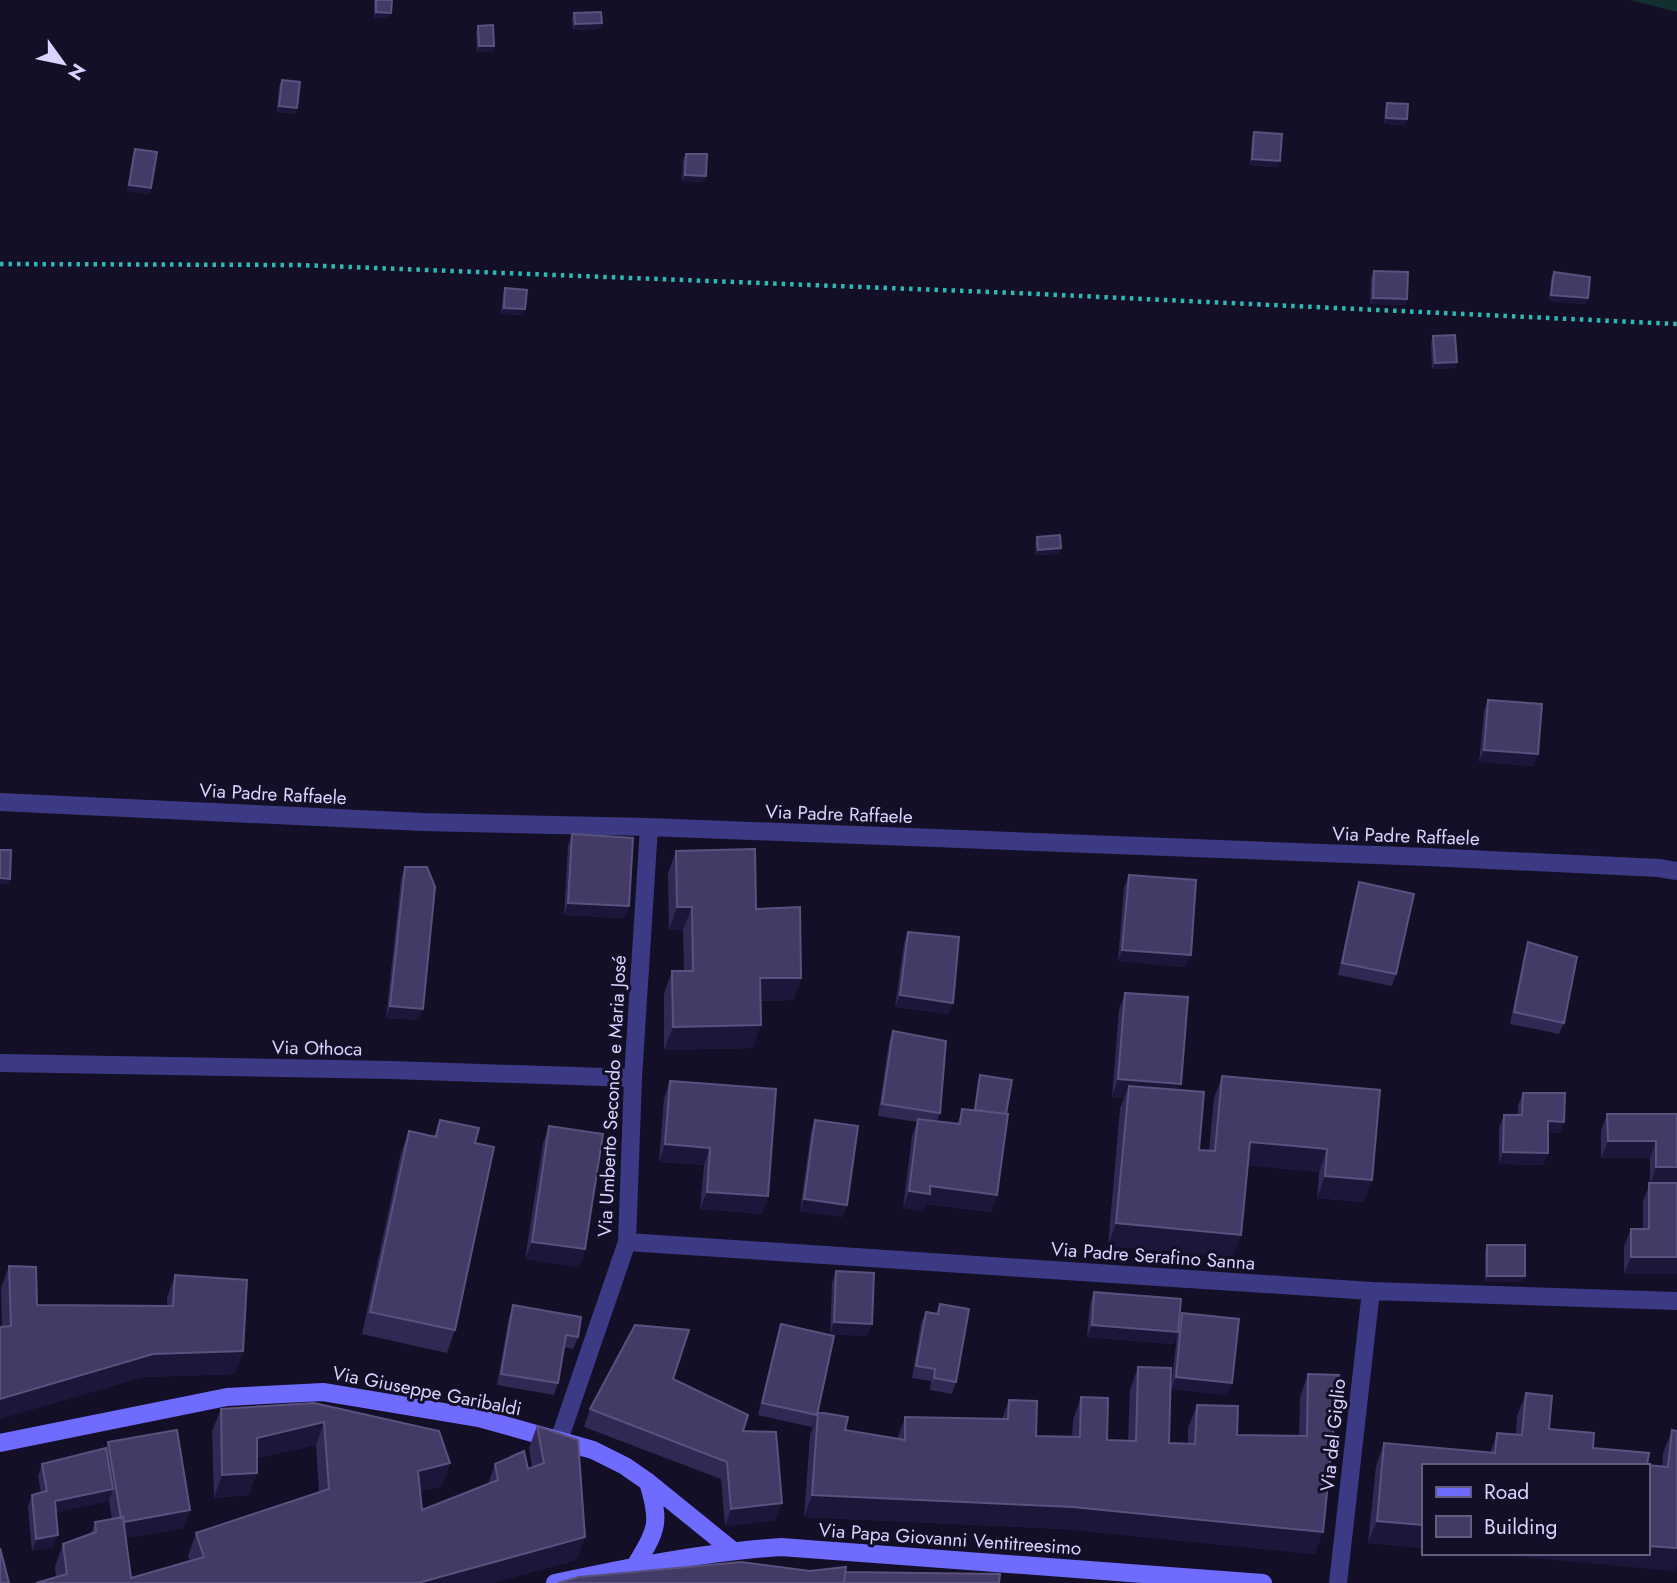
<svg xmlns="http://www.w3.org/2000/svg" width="1677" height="1583" font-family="Jost,sans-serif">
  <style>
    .green { fill: #12302f }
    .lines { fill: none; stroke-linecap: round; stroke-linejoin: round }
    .path { stroke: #2fb8b0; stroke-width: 4.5; stroke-dasharray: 3.5 5; stroke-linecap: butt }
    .minor { stroke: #3d3a85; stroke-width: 18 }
    .secondary { stroke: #6f6bff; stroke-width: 18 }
    .wall { fill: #312854 }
    .shaded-wall { fill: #1d163a }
    .building { fill: #433a66; stroke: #5a527e; stroke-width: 2 }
    .labels { text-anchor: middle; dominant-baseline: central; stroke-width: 6; stroke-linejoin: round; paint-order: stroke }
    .street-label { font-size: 19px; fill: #d9d4ff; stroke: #130f26 }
  </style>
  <rect width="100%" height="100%" fill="#130f26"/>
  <!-- green -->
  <path class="green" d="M1630,0H1677V12Z"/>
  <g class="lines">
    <!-- path -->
    <path class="path" d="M0,264L299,265L1016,293L1677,324"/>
    <!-- minor -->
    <path class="minor" d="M0,802L422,822L649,827L1428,857L1659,868L1677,871
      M0,1063L391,1070L633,1078
      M627,1242L1371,1291L1677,1301
      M559,1440L627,1242L633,1078L649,827
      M1338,1583L1371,1291"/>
    <!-- secondary -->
    <path class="secondary" d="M0,1443L227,1397L323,1392L479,1418L593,1450L625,1466L648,1482L732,1550
      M635,1566C657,1529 661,1524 648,1482
      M555,1583C630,1567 705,1552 781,1547L1263,1583"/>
  </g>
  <!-- wall -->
  <path class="wall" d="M374,0H392L389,18H374Z
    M574,13L602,23L599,29L573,30L572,19Z
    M478,26L494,46L492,52H477L476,32Z
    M282,80L295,114L277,112L279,86Z
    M1387,103L1405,125L1384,124L1385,109Z
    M1254,132L1280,161L1277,167L1250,165L1252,138Z
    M135,149L151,188L149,194L127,191L133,155Z
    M686,154L706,176L704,182L682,181L683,160Z
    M1374,271L1407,299L1405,305L1370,304L1371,277Z
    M1554,272L1586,304L1549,301L1551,278Z
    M505,288L525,309L523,315L501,314L503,294Z
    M1433,336L1457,362L1455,368L1432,369L1431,342Z
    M1037,537L1059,554L1036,555L1035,543Z
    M1488,700L1538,754L1533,766L1479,762L1484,711Z
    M572,834L625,918L564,915L568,846Z
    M676,851L756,909L801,978L793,1000L761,1001L753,1048L664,1050V994L672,971H684L683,930H669L668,873Z
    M405,867L423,1009L418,1020L386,1018L401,879Z
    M1129,875L1186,967L1118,961L1124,887Z
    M1359,882L1396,974L1392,986L1338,975L1355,894Z
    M908,932L949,1014L895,1007L904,943Z
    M1528,942L1564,1023L1559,1034L1510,1024L1524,954Z
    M1125,993L1179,1090L1199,1150H1209L1214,1098L1222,1076L1372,1180L1363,1202L1317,1198L1319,1172L1248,1165L1233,1257L1108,1246L1120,1108L1124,1098L1112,1097L1119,1010Z
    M893,1031L940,1113L937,1121L957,1124L962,1109L974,1110L978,1081L980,1075L1006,1114L997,1195L991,1212L926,1204L923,1211L903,1208L912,1136L917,1122L878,1116L889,1042Z
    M670,1081L768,1196L762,1214L700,1209L704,1165L659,1162L664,1098Z
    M1523,1093L1564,1122L1560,1133H1548V1153L1543,1165L1499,1164V1127L1504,1115H1518V1105Z
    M1607,1114H1677V1274H1624V1246L1631,1229H1643V1201L1650,1183V1158H1601V1131Z
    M440,1120L475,1143L455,1330L447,1353L362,1334L401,1153L409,1131L434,1136Z
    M815,1120L843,1217L800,1211L811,1132Z
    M549,1126L585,1249L579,1267L525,1259L543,1143Z
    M1487,1245L1523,1282H1485V1251Z
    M9,1266L37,1305L167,1306V1298L175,1275L243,1351L235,1374L145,1377L2,1327L1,1288Z
    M836,1271L872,1324L867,1336L830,1334L832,1283Z
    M1094,1292L1179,1323L1182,1313L1228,1395L1171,1389L1177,1335L1174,1344L1087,1337L1090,1304Z
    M940,1304L956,1382L952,1394L930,1390L931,1381L912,1378L921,1323L926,1312L936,1313Z
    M513,1305L578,1337L573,1349L564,1347L558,1383L554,1395L497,1385L509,1317Z
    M781,1324L817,1415L812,1427L758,1415L777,1336Z
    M1138,1367L1169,1443L1188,1444V1428L1197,1405L1237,1435L1299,1436L1300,1397L1308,1374L1315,1554L1065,1529L804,1517L810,1435L818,1412L845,1430L897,1439L905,1417L1002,1419L1009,1400L1036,1436L1072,1437L1073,1420L1081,1397L1107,1440H1128L1130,1390Z
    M673,1379L743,1431L776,1520L725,1526L721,1479L584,1427L590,1409Z
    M1526,1393L1549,1429L1593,1448L1647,1465L1662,1467L1663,1453L1672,1430L1677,1431V1563L1674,1571L1423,1466V1548L1368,1543L1376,1466L1384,1443L1490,1453L1497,1433L1516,1434L1517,1416Z
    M314,1403L450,1463L442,1486L420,1491L422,1510L488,1484L495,1464L528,1469L532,1467L529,1448L537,1426L585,1537L576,1560L492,1583L56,1577L55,1567L63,1544L91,1534L95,1522L112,1519L109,1501L56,1512L53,1547L32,1551L28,1507L32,1495L41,1493L38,1476L42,1464L106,1448L108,1442L184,1528L126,1538L131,1578L190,1561L188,1556L196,1533L319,1492L316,1445L257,1458L249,1495L214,1498L212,1431L221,1409Z"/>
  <!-- shaded-wall -->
  <path class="shaded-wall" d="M376,12L391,13L389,18H374Z
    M602,23L599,29L573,30L575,24Z
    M479,46H494L492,52H477Z
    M279,106L297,108L295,114L277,112Z
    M1386,118L1407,119L1405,125L1384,124Z
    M1252,159L1280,161L1277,167L1250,165Z
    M685,175L706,176L704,182L682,181Z
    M129,185L151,188L149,194L127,191Z
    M1551,295L1588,298L1586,304L1549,301Z
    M1373,298L1407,299L1405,305L1370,304Z
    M504,308L525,309L523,315L501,314Z
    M1457,362L1455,368L1432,369L1435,363Z
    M1061,548L1059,554L1036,555L1038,550Z
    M1484,750L1538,754L1533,766L1479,762Z
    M0,878L10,879L8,885L0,884Z
    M568,903L629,906L625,918L564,915Z
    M677,907H692L683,930H669Z
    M1122,950L1191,955L1186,967L1118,961Z
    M760,978H801L793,1000L752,1001Z
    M900,995L953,1003L949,1014L895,1007Z
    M390,1006L423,1009L418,1020L386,1018Z
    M761,1025L753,1048L664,1050L673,1027Z
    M1118,1079L1181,1084L1175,1101L1129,1086L1124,1098L1112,1097Z
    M1548,1121L1564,1122L1560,1133H1544Z
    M1608,1141H1656L1650,1158H1601Z
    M1250,1142L1327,1149L1319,1172L1242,1165Z
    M665,1144L710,1148L704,1165L659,1162Z
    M1503,1152L1548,1153L1543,1165L1499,1164Z
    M1656,1167H1677V1181L1676,1184L1650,1185Z
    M1325,1176L1372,1180L1363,1202L1317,1198Z
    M930,1186L997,1195L991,1212L926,1204L923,1211L903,1208L909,1191Z
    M707,1192L768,1196L762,1214L700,1209Z
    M804,1199L847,1205L843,1217L800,1211Z
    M1116,1223L1241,1235L1233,1257L1108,1246Z
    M532,1242L585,1249L579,1267L525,1259Z
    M1631,1257H1677V1274H1624Z
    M1487,1276H1525L1523,1282H1485Z
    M834,1322L872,1324L867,1336L830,1334Z
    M1092,1325L1178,1332L1174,1344L1087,1337Z
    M243,1351L235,1374L145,1377L0,1419V1399L153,1354Z
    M1176,1377L1232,1383L1228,1395L1171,1389Z
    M324,1422L316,1445L249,1460L257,1438Z
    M450,1463L442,1486L410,1493L418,1471Z
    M257,1473L249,1495L214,1498L222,1475Z
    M113,1489L109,1501L51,1513L55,1501Z
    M812,1495L1073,1507L1323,1532L1315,1554L1065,1529L804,1517Z
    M782,1503L776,1520L725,1526L731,1509Z
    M190,1510L184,1528L115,1540L121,1523Z
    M1377,1521L1423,1525V1548L1368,1543Z
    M58,1535L53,1547L32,1551L36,1539Z
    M585,1537L576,1560L492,1583H418Z
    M1647,1546L1677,1548V1563L1674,1571L1478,1553H1647Z"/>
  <!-- building -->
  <path class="building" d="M376,0H392L391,13L376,12Z
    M601,12L602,23L575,24L574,13Z
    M493,25L494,46H479L478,26Z
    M282,80L300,82L297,108L279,106Z
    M1387,103L1408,104L1407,119L1386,118Z
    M1254,132L1282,134L1280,161L1252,159Z
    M135,149L157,152L151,188L129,185Z
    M686,154H707L706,176L685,175Z
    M1374,271L1408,272L1407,299L1373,298Z
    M1554,272L1590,277L1588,298L1551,295Z
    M505,288L527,290L525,309L504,308Z
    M1455,335L1457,362L1435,363L1433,336Z
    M1060,535L1061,548L1038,550L1037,537Z
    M1488,700L1542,704L1538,754L1484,750Z
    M572,834L633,838L629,906L568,903Z
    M755,849L756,909L800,907L801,978H760L761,1025L673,1027L672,971H693L692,907H677L676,851Z
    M0,850H11L10,879L0,878Z
    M405,867H427L435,887L423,1009L390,1006Z
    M1129,875L1196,880L1191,955L1122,950Z
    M1359,882L1414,894L1396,974L1342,963Z
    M908,932L959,937L953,1003L900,995Z
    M1528,942L1577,957L1564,1023L1514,1012Z
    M1125,993L1188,997L1181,1084L1118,1079Z
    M893,1031L946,1041L940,1113L882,1104Z
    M980,1075L1012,1080L1006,1114L975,1110Z
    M1222,1076L1380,1090L1372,1180L1325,1176L1327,1149L1250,1142L1241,1235L1116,1223L1129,1086L1204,1092L1199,1150L1215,1151Z
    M670,1081L776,1089L768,1196L707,1192L710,1148L665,1144Z
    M1523,1093H1565L1564,1122L1548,1121V1153L1503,1152L1504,1115H1522Z
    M962,1109L1008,1114L997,1195L930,1186V1194L909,1191L918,1119L960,1124Z
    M1607,1114H1677V1167H1656V1141H1608Z
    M440,1120L479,1128L475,1143L494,1147L455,1330L370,1312L409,1131L436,1137Z
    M815,1120L858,1126L847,1205L804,1199Z
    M549,1126L603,1134L585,1249L532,1242Z
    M1649,1183H1677V1257H1631V1229H1649Z
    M1487,1245H1525V1276H1487Z
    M9,1266L36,1267L37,1305L173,1306L175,1275L247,1280L243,1351L153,1354L0,1399V1327L11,1326Z
    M836,1271L874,1273L872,1324L834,1322Z
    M1094,1292L1181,1299L1178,1332L1092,1325Z
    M940,1304L969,1309L956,1382L934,1378L935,1369L916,1366L926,1312L938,1314Z
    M513,1305L581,1317L578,1337L566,1335L558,1383L501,1374Z
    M1182,1313L1239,1319L1232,1383L1176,1377Z
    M781,1324L834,1336L817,1415L762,1403Z
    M635,1325L689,1330L673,1379L748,1415L743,1431L776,1432L782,1503L731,1509L727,1462L590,1409Z
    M1138,1367L1171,1368L1169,1443L1195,1444L1197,1405L1238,1406L1237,1435L1307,1436L1308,1374L1339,1375L1323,1532L1073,1507L812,1495L818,1412L848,1417L845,1430L905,1440V1417L1008,1419L1009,1400L1037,1401L1036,1436L1080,1437L1081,1397L1108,1398L1107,1440L1136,1441Z
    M1526,1393L1552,1396L1549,1429L1594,1433L1593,1448L1649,1453L1647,1465L1668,1467L1672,1430L1677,1431V1548L1647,1546V1466H1423V1525L1377,1521L1384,1443L1495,1453L1497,1433L1522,1435Z
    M314,1403L439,1431L450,1463L418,1471L422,1510L498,1480L495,1464L524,1451L528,1469L544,1463L537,1426L578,1440L585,1537L418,1583H36L67,1574L63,1544L96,1532L95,1522L123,1517L131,1578L204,1557L196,1533L329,1489L324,1422L257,1438V1473L222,1475L221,1409Z
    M177,1430L190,1510L124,1522L123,1517L121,1518L108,1442Z
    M106,1448L113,1489L55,1501L58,1535L36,1539L32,1495L47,1491L42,1464Z
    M0,1548L9,1583H0Z
    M741,1562L810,1571L846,1567L844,1583H558L579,1577Z
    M845,1572L1000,1574L999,1583H844Z"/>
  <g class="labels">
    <!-- street labels -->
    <g class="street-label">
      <text transform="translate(273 794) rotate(3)">Via Padre Raffaele</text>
      <text transform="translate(839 814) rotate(2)">Via Padre Raffaele</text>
      <text transform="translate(1406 836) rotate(2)">Via Padre Raffaele</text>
      <text transform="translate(317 1048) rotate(1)">Via Othoca</text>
      <text transform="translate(612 1096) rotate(-87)">Via Umberto Secondo e Maria José</text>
      <text transform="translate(1153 1256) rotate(4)">Via Padre Serafino Sanna</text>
      <text transform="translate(427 1391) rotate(11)">Via Giuseppe Garibaldi</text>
      <text transform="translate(1333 1435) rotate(-84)">Via del Giglio</text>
      <text transform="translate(950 1539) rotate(4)">Via Papa Giovanni Ventitreesimo</text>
    </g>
  </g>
  <!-- legend -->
  <rect x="1422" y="1464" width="228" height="91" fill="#130f26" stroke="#625e7d" stroke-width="2"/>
  <rect x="1436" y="1487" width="35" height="10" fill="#6f6bff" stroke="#625e7d" stroke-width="2"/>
  <text x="1484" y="1499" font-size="21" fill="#d9d4ff">Road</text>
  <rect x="1436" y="1516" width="35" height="21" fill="#433a66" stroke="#625e7d" stroke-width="2"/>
  <text x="1484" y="1534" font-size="21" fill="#d9d4ff">Building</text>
  <!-- north arrow -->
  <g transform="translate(63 63) rotate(123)" stroke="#130f26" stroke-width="5" paint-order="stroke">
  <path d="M0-5L12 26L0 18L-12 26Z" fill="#d9d4ff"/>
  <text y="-10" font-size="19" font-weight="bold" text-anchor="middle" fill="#d9d4ff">N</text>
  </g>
</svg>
